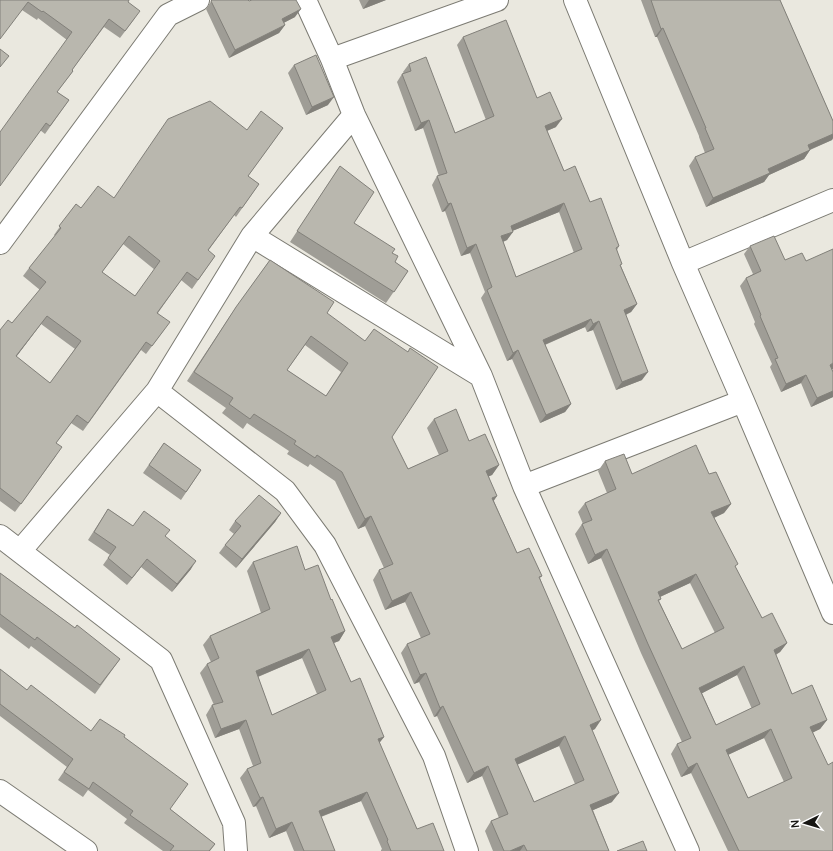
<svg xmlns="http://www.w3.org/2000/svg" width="833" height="851" font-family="Manrope,sans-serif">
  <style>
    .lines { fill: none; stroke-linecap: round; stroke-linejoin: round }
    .minor-casing { stroke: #7c7b73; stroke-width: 24 }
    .minor { stroke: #fff; stroke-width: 22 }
    .wall { fill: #9f9d96; fill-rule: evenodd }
    .shaded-wall { fill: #82807a }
    .building { fill: #b9b7ae; stroke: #82807a; fill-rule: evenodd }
  </style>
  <rect width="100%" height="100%" fill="#eae8df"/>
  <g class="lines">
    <defs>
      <path id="minor" d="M305,0L332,59L354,115L481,376L524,486L688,851
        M575,0L683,263L743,401L833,613
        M332,59L497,0
        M354,115L252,236L157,391L285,491L325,545L434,756L467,851
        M252,236L481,376
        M0,243L168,15L198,0
        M683,263L833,200
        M524,486L743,401
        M0,536L161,660L234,823L236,851
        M20,551L157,391
        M0,791L86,851"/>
    </defs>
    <!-- minor casing -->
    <use href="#minor" class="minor-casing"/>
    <!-- minor -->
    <use href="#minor" class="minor"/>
  </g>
  <!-- wall -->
  <path class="wall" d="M0,0L128,2L135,18L120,38L104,27L72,70L73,71L57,92L69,100L45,134L40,130L67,40L38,18L37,20L22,10Z
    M212,0L249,1L295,17L283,23L285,25L279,33L229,58L206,9Z
    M359,0H386L363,9Z
    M641,0H780L833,121V138L832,140L810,150L804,159L769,175L764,182L706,207L689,166L695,157L705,153L699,137V136L657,37H655Z
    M463,37L537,98L556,127L547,131L564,171L590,202L619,246L617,250L621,266L637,304L631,312L626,315L642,380L616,390L593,330L587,332L585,327L545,345L571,404L565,412L540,423L512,359L507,361L481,298L485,292L470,253L461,256L445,211L442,212L432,185L437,176H439L423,128L415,131L397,82L402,74H404L403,72L409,64L455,133L486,120L457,45ZM559,212L574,253L516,277L503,242L507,240L512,231Z
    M294,65L328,105L306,115L288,73Z
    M283,128L248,176L259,184L236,217L234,215L208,251L215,256L192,289L181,280L158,313L164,330L146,354L141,350L83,431L71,423L56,443V456L15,512L0,501V330L12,323L40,290L23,276L29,268L55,236L54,235L76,204L81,208L114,198L247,130ZM123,244L155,270L135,296L102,272ZM41,324L75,349L50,383L16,357Z
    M340,166L354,223L392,253L395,262L408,271L386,303L290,242Z
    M750,246L832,369L833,372V397L811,407L801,383L781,392L770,367L772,364L754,324L755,322L740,286L746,278L753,274L744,254Z
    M270,260L327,313L392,437L408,469L439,455L427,428L434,419L469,441L499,465L492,475L489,476L494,501L517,553L542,576L540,578L595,729L592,730L612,802L593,810L609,851H493L485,831L491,821L499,818L482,776L467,783L437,716L434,717L419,682L414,684L401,653L407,644L421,638L405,602L385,610L373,580L379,570L384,568L365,526L358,529L335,481L310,464L308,467L287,454L289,451L247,423L243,429L222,413L226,408L187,381L230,316ZM305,345L341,372L326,396L287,370ZM559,746L575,784L534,802L517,764Z
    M164,443L201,470L181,500L143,473Z
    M605,461L632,474H709L731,504L724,513L714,518L736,568L762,618L787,643L780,652L776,655L792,694L827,720L820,729L813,732L833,851H728L691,773L681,777L671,754L677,744L682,742L641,653L601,558L588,564L575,534L582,524H583L578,512L585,503L607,493L598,471ZM690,583L715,633L682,649L659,601L661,599L660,597ZM737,675L752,709L716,725L702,693ZM764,738L784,782L748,798L728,755Z
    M108,509L133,526L165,536L191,569L172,592L141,567L127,585L103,565L110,555L88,540Z
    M281,513L275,522L236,568L219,553L225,545L234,534L229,530L235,521Z
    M253,562L305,570L331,600L345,631L339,641L334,643L351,682L384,737L379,743L417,829L444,851H381V850L382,849L361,801L321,817L335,851H294L286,831L269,838L256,806L253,807L240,778L247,769L253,766L239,729L215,738L206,715L212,705H214L200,673L207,664L211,662L203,645L210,636L261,613L247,571ZM302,658L317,694L272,715L258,677Z
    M0,573L75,628L120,659L95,694L31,646L29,649L0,627Z
    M0,669L27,690L91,731L124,737L170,809L215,844L210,851H163L124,823L127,819L88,790L83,797L58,780L67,767L0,716Z"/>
  <!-- shaded-wall -->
  <path class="shaded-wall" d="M369,0H386L363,9Z
    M301,9L295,17L276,27L282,19Z
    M285,25L279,33L229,58L235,50Z
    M663,28L657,37H655L661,29Z
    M334,97L328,105L306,115L312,107Z
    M562,119L556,127L539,134L545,126Z
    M429,120L423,128L415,131L421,123Z
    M833,134V138L832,140L802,153L808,145Z
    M810,150L804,159L769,175L764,182L706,207L713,198L768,169Z
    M451,203L445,211L442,212L448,204Z
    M564,203L559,212L505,234L511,226Z
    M513,232L507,240L495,245L501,236Z
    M476,244L470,253L461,256L467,248Z
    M637,304L631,312L618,318L624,310Z
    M47,316L41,324L10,365L16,356Z
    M591,319L585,327L537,348L543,340Z
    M599,321L593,330L587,332L593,324Z
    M518,350L512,359L507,361L513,353Z
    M833,363V369L824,373L830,365Z
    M648,372L642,380L616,390L622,382Z
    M806,375L801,383L781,392L786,384Z
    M833,391V397L811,407L817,398Z
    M571,404L565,412L540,423L546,415Z
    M499,465L492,475L480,480L486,471Z
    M497,496L491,505L492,498Z
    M731,504L724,513L705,522L711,512Z
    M281,513L275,522L236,568L242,559Z
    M371,516L365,526L358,529L365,519Z
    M607,549L601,558L588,564L595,555Z
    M147,559L141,567L127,585L132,578Z
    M196,561L191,569L172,592L177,584Z
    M696,574L690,583L651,601L658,592Z
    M411,592L405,602L385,610L392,601Z
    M345,631L339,641L325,646L331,637Z
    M787,643L780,652L767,659L774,650Z
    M309,649L302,658L250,680L256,671Z
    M744,666L737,675L693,698L699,688Z
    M426,673L419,682L414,684L420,675Z
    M443,706L437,716L434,717L440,708Z
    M246,720L239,729L215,738L221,729Z
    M601,720L595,729L583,735L590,725Z
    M827,720L820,729L804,737L810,727Z
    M771,729L764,738L719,759L726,750Z
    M565,736L559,746L508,769L515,759Z
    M384,737L377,746L378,739Z
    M697,763L691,773L681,777L688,768Z
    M488,766L482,776L467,783L474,773Z
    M367,792L361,801L312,820L319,811Z
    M619,793L612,802L584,814L590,805Z
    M263,797L256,806L253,807L260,798Z
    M292,822L286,831L269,838L276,829Z
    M524,845L520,851H510Z"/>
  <!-- building -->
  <path class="building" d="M0,0H129L128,2L140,11L125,31L109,19L72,70L73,71L57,92L69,100L50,126L46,123L0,186V132L72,32L43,11L42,12L28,2L0,39Z
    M212,0H248L249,1L252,0H296L301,9L282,19L285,25L235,50L211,1Z
    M651,0H780L833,121V134L808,145L810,150L768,169L770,173L713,198L695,157L714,149L705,128H706L663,28L661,29Z
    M506,20L537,98L550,92L562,119L545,126L564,171L575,166L590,202L601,198L619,246L616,248L622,264L620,265L637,304L624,310L648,372L622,382L599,321L593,324L591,319L543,340L571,404L546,415L518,350L513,353L487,290L492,287L476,244L467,248L451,203L448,204L437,176L447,173L429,120L421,123L402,74L411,71L409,64L426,57L455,133L494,116L463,37ZM564,203L582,249L516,277L501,236L513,232L511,226Z
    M0,49L9,56L0,67Z
    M316,55L334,97L312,107L294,65Z
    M210,101L247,130L261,111L283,128L248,176L259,184L242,208L240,207L208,250L215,256L198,280L187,272L157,313L170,322L152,346L146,342L88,423L77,415L56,443L62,447L21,504L0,488V330L8,320L12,323L46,282L29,268L61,228L59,226L76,204L81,208L98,186L114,198L168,119ZM129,236L160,261L135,296L102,272ZM47,316L81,341L50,383L16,356Z
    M340,166L374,192L354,223L395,249L392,253L398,256L395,262L408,271L394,292L297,231Z
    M774,236L785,260L802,253L806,261L833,249V363L830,365L833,372V391L817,398L806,375L786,384L775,359L778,358L760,316L761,315L746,278L761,271L750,246Z
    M270,260L334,302L327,313L365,341L374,329L408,352L410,348L438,367L392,437L408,469L448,451L434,419L456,409L469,441L485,434L499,465L486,471L497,496L492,498L517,553L529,548L542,576L539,577L601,720L590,725L619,793L590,805L609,851H527L524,845L510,851H504L491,821L508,814L488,766L474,773L443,706L440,708L426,673L420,675L407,644L430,634L411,592L392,601L379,570L393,564L371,516L365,519L342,472L317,455L315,458L294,444L296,441L254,414L250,419L229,404L233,398L194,372L236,307ZM311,336L348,363L326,396L287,370ZM565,736L584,780L534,802L515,759Z
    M164,443L201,470L186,492L149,465Z
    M696,445L709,474L716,472L731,504L711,512L738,564L735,566L762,618L772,613L787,643L774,650L792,694L812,685L827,720L810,727L828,765L833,762V851H739L697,763L688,768L677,744L691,738L648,644L607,549L595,555L582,524L592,520L585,503L616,489L605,461L624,454L632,474ZM696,574L724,628L682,649L658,600L661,599L658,592ZM744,666L760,704L716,725L699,688ZM771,729L792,778L748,798L726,750Z
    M259,495L281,513L242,559L225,545L241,526L235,521Z
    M108,509L133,526L144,511L170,530L165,536L196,561L177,584L147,559L132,578L108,558L116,547L94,532Z
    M297,546L305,570L318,565L331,600L332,599L345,631L331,637L351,682L360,678L384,737L378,739L417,829L433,823L444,851H391L387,841L388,840L367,792L319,811L335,851H304L292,822L276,829L263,797L260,798L247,769L261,763L246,720L221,729L212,705L223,702L207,664L219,658L210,636L270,609L253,562ZM309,649L326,690L272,715L256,671Z
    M0,573L75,628L77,625L120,659L100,685L37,637L35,640L0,614Z
    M0,669L27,690L31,685L91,731L100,719L125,735L124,737L188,784L170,809L215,844L209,851H170L174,846L130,815L133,811L93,782L89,789L64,772L73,759L0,704Z
    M643,841L647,851H617Z"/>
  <!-- north arrow -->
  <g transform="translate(805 823) rotate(265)" stroke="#ffffff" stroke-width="3" paint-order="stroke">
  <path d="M0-3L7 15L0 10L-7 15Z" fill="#161512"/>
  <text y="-6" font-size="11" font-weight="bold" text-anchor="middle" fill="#161512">N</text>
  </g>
</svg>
